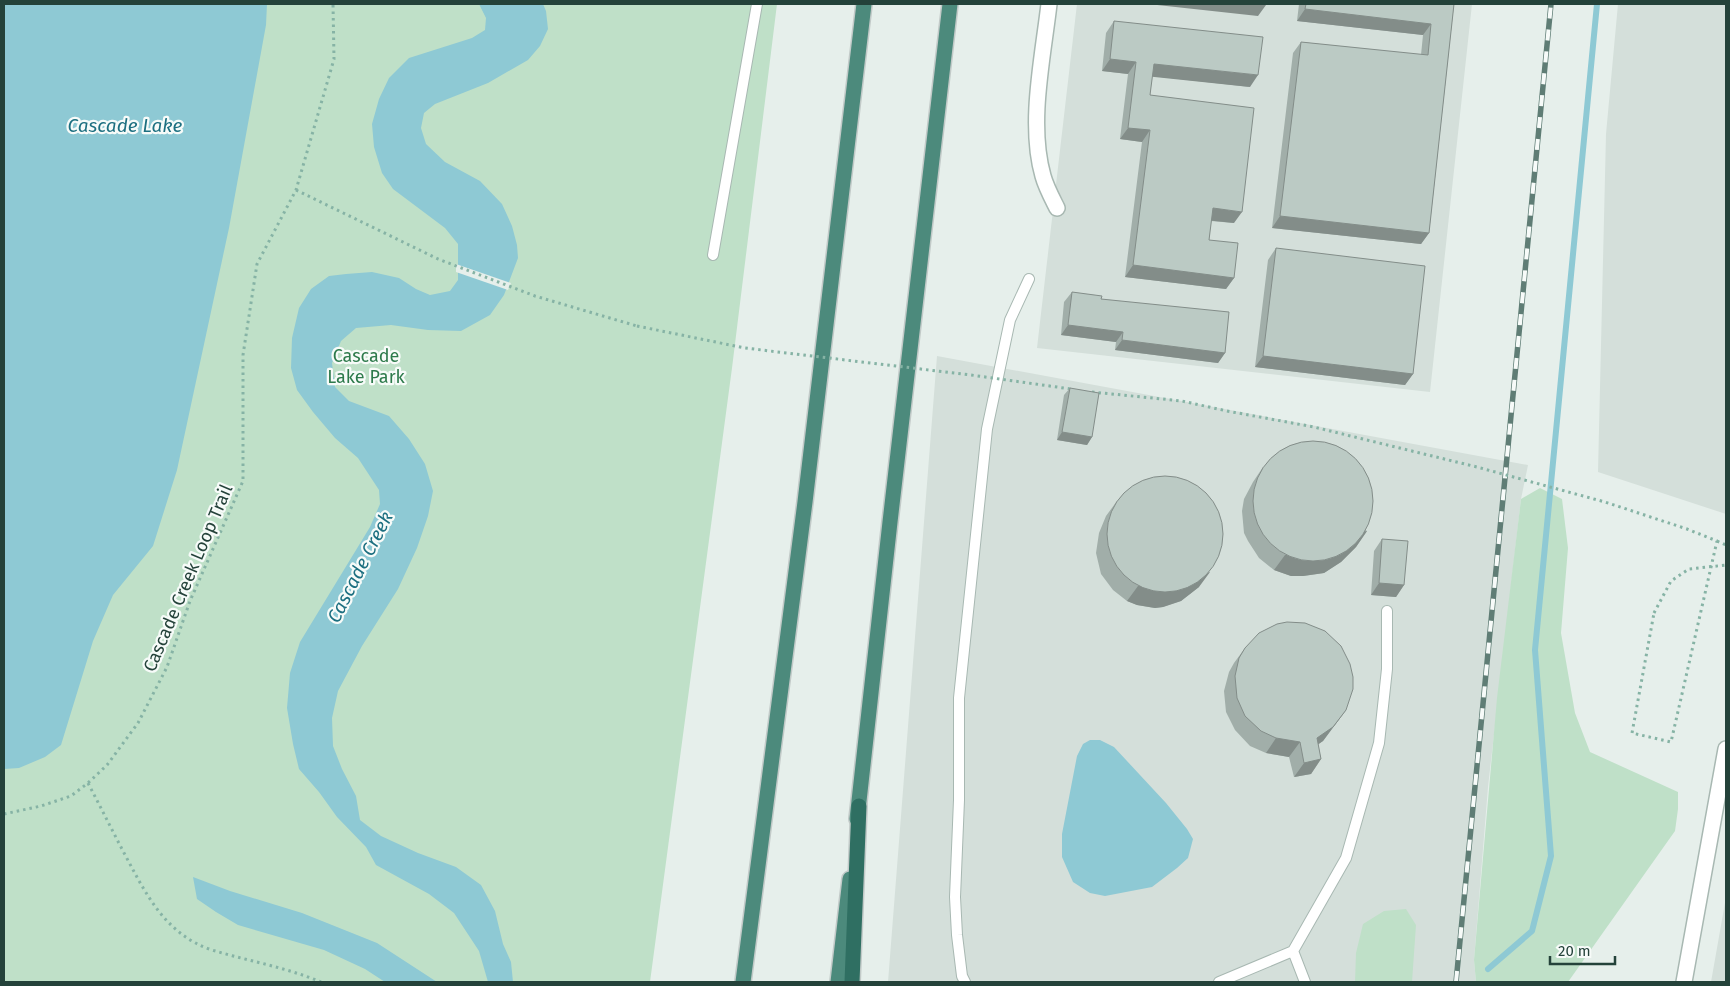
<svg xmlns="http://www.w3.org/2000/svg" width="1730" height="986" font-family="'Fira Sans',sans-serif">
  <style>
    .built { fill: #d4dfda }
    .green { fill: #bfe0c8 }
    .water { fill: #8ec9d4 }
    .pier { fill: #e6efeb }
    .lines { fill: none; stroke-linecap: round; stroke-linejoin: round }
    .stream { stroke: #8ec9d4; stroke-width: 6 }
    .service-casing { stroke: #a8b8b2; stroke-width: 12 }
    .minor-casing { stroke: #a8b8b2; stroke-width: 18 }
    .tertiary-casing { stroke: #a8b8b2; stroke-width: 18 }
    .trunk-casing { stroke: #c2cac8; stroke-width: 18 }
    .motorway-casing { stroke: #c2cac8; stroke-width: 18 }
    .path { stroke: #86b3a5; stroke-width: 3; stroke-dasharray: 2.5 4; stroke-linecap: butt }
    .service { stroke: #fff; stroke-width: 10 }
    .minor { stroke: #fff; stroke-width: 15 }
    .tertiary { stroke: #fff; stroke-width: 15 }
    .trunk { stroke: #4c8a7c; stroke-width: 15 }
    .motorway { stroke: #2f6f62; stroke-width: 15 }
    .rail-casing { stroke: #5f7d75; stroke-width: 5.5 }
    .rail { stroke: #f7fbf9; stroke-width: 4; stroke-dasharray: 11; stroke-linecap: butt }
    .path-bridge { stroke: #86b3a5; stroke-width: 3; stroke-dasharray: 2.5 4; stroke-linecap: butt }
    .wall { fill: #a1aea9 }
    .shaded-wall { fill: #838d89 }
    .building { fill: #bbcac4; stroke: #838d89 }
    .labels { text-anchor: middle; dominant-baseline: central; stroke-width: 4.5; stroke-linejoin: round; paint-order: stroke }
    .park-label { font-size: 18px; fill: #2d7a4b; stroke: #f7fbf9 }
    .street-label { font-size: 18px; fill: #24423a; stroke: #f7fbf9 }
    .water-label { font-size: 19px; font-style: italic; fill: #1c6f80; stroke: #f7fbf9 }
  </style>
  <rect width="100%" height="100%" fill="#e6efeb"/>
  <!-- built -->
  <path class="built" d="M1077,4H1472L1430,392L1037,348Z
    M1618,4H1726V514L1598,472L1606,134Z
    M937,356L1528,465L1521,499L1488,787L1474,960L1476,982H888Z
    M1726,897V982H1711Z"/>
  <!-- green -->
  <path class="green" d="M4,4H777L732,368L650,982H4Z
    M1540,488L1562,499L1568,548L1561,633L1575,713L1590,752L1678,792V809L1675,831L1568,982H1476L1474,960L1497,698L1521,499Z
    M1406,909L1416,925L1412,982H1355L1356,953L1363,924L1384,911Z"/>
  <!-- water -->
  <path class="water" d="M4,4H267L266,25L229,228L177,470L153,546L113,595L93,641L61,745L45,757L19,768L4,769Z
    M479,4H543L546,11L548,29L540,46L528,60L488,83L435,104L424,113L421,128L426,144L445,162L480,181L502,204L512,226L517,245L518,258L504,295L490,315L461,331L428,330L391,325L356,328L341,341L332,363L335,387L349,401L389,416L409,439L425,464L433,491L428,516L417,548L398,589L362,646L338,691L332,718L333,746L342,769L356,796L360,820L381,836L418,853L456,867L481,885L495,911L503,944L511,962L513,982H488L479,951L454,913L429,894L376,865L366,847L337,817L319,792L299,769L293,744L287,708L290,673L300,642L370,527L380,504L379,490L358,458L335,438L313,412L297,390L291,368L292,338L299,308L311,289L329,276L346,274L372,272L399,278L416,289L430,295L450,291L458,280V244L445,228L393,189L382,173L374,147L372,124L379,99L389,78L409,58L472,38L485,30L486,18Z
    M1090,740H1100L1114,747L1166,803L1187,829L1193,839L1188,858L1177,868L1152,887L1105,896L1090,893L1073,882L1062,857V834L1077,756L1083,744Z
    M193,877L230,891L302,913L377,943L437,982H385L365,969L324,950L238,925L216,912L197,899Z"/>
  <!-- pier -->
  <path class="pier" d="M456,264L511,283L508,290L456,272Z"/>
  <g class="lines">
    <!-- stream -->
    <path class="stream" d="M1488,969L1532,931L1551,856L1535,650L1597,4"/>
    <defs>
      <path id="service" d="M713,255L757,4
        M1293,951L1305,982
        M965,982L962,976L957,935L955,897L959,800V698L987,429L1010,320L1029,279
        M1219,982L1293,951L1346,858L1379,743L1387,669V611"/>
      <path id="minor" d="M1049,4C1043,57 1028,124 1043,176C1046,187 1052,198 1057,208"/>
      <path id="tertiary" d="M1684,982L1726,749"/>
      <path id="trunk" d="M857,819L890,522L950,4
        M743,982L805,502L864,4
        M838,982L850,879"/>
      <path id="motorway" d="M852,982L859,806"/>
    </defs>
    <!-- service casing -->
    <use href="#service" class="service-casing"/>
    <!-- minor casing -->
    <use href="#minor" class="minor-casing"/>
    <!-- tertiary casing -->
    <use href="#tertiary" class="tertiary-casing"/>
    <!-- trunk casing -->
    <use href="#trunk" class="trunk-casing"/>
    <!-- motorway casing -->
    <use href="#motorway" class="motorway-casing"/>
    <!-- path -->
    <path class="path" d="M296,190L438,259L535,296L637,326
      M1717,541L1726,545
      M1654,613L1671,581L1689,569L1726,565
      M88,783C100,806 111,828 123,851C145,892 164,934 212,950C248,961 285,967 321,982
      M4,814L41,806L71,796L88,783L107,765L138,723L167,667L190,601L243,481V355L257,264L296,190L334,59L333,4"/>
    <!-- service -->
    <use href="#service" class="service"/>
    <!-- minor -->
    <use href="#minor" class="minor"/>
    <!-- tertiary -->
    <use href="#tertiary" class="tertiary"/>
    <!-- trunk -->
    <use href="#trunk" class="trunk"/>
    <!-- motorway -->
    <use href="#motorway" class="motorway"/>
    <defs>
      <path id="rail" d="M1456,982L1551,4"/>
    </defs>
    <!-- rail casing -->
    <use href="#rail" class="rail-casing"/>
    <!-- rail -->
    <use href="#rail" class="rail"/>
    <!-- path-bridge -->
    <path class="path-bridge" d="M637,326L745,348L971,375L1071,389
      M1092,392L1182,401L1227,411L1314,427L1477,467L1605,502L1687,529L1717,541L1671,742L1632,733L1654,613"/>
  </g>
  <!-- wall -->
  <path class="wall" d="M1299,4H1454L1429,233L1421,244L1272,228L1293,53L1301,42L1421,55L1423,35L1297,21Z
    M1114,21L1250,87L1152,76L1150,95L1234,223L1211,221L1209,240L1234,278L1226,289L1125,277L1142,142L1120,139L1128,74L1102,71L1106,33Z
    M1276,248L1413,374L1405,385L1255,367L1268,260Z
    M1072,292L1101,299L1225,353L1218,363L1115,350L1116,342L1061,335L1064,302Z
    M1070,388L1092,437L1087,445L1057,440L1064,395Z
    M1263,467L1367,531L1356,547L1341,562L1324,573L1303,576H1291L1274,570L1259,558L1248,541L1244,533L1242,511L1244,499L1253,482Z
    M1117,501L1199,587L1181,601L1163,607L1155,608L1137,605L1127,601L1113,590L1101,574L1096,553L1099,533L1106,516Z
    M1382,539L1404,585L1396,597L1371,595L1374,551Z
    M1245,648L1346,710L1323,741L1318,744L1321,759L1311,774L1294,777L1289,757L1266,753L1250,746L1235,730L1226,712L1224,691L1229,672L1234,663Z"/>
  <!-- shaded-wall -->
  <path class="shaded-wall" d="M1148,4H1258L1266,5L1258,16Z
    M1305,9L1431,24L1423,35L1297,21Z
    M1110,59L1136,62L1128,74L1102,71Z
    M1154,64L1258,75L1250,87L1145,76Z
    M1128,128L1150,130L1142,142L1120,139Z
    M1213,208L1242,212L1234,223L1205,220Z
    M1280,216L1429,233L1421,244L1272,228Z
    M1133,265L1234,278L1226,289L1125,277Z
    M1068,325L1123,332L1116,342L1061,335Z
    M1122,340L1225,353L1218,363L1115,350Z
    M1263,356L1413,374L1405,385L1255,367Z
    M1062,432L1092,437L1087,445L1057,440Z
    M1367,531L1356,547L1341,562L1324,573L1303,576H1291L1274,570L1285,555Z
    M1210,572L1199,587L1181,601L1163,607L1155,608L1137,605L1127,601L1138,586Z
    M1379,583L1404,585L1396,597L1371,595Z
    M1346,710L1323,741L1306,753L1317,738Z
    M1276,738L1300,742L1289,757L1266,753Z
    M1321,759L1311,774L1294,777L1304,763Z"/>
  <!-- building -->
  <path class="building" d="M1306,4H1454L1429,233L1280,216L1301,42L1428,55L1431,24L1305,9Z
    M1114,21L1263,37L1258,75L1154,64L1150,95L1254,108L1242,212L1213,208L1209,240L1238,243L1234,278L1133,265L1150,130L1128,128L1136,62L1110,59Z
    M1276,248L1425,266L1413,374L1263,356Z
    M1072,292L1102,296L1101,299L1229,312L1225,353L1122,340L1123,332L1068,325Z
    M1070,388L1099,393L1092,437L1062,432Z
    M1253 501a60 60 0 1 1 120 0a60 60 0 1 1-120 0Z
    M1107 534a58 58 0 1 1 116 0a58 58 0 1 1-116 0Z
    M1382,539L1408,541L1404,585L1379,583Z
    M1287,622L1305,623L1325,631L1341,646L1350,664L1353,677V689L1346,710L1333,727L1317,738L1321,759L1304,763L1300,742L1276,738L1261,731L1245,716L1237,698L1235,676L1239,658L1245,648L1259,633L1277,624Z"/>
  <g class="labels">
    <!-- park labels -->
    <g class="park-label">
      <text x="366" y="356">Cascade<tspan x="366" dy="21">Lake Park</tspan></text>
    </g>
    <!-- street labels -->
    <g class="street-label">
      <text transform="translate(188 578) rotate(-67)">Cascade Creek Loop Trail</text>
    </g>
    <!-- water labels -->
    <g class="water-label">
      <text x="125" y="125">Cascade Lake</text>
      <text transform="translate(360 567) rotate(-63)">Cascade Creek</text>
    </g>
  </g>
  <!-- border -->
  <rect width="1730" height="986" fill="none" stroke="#24423a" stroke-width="10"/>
  <!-- scale -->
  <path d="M1550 956v8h65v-8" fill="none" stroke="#24423a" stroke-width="2.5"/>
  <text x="1558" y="956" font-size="15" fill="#24423a" stroke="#f7fbf9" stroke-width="4" paint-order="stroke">20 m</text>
</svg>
